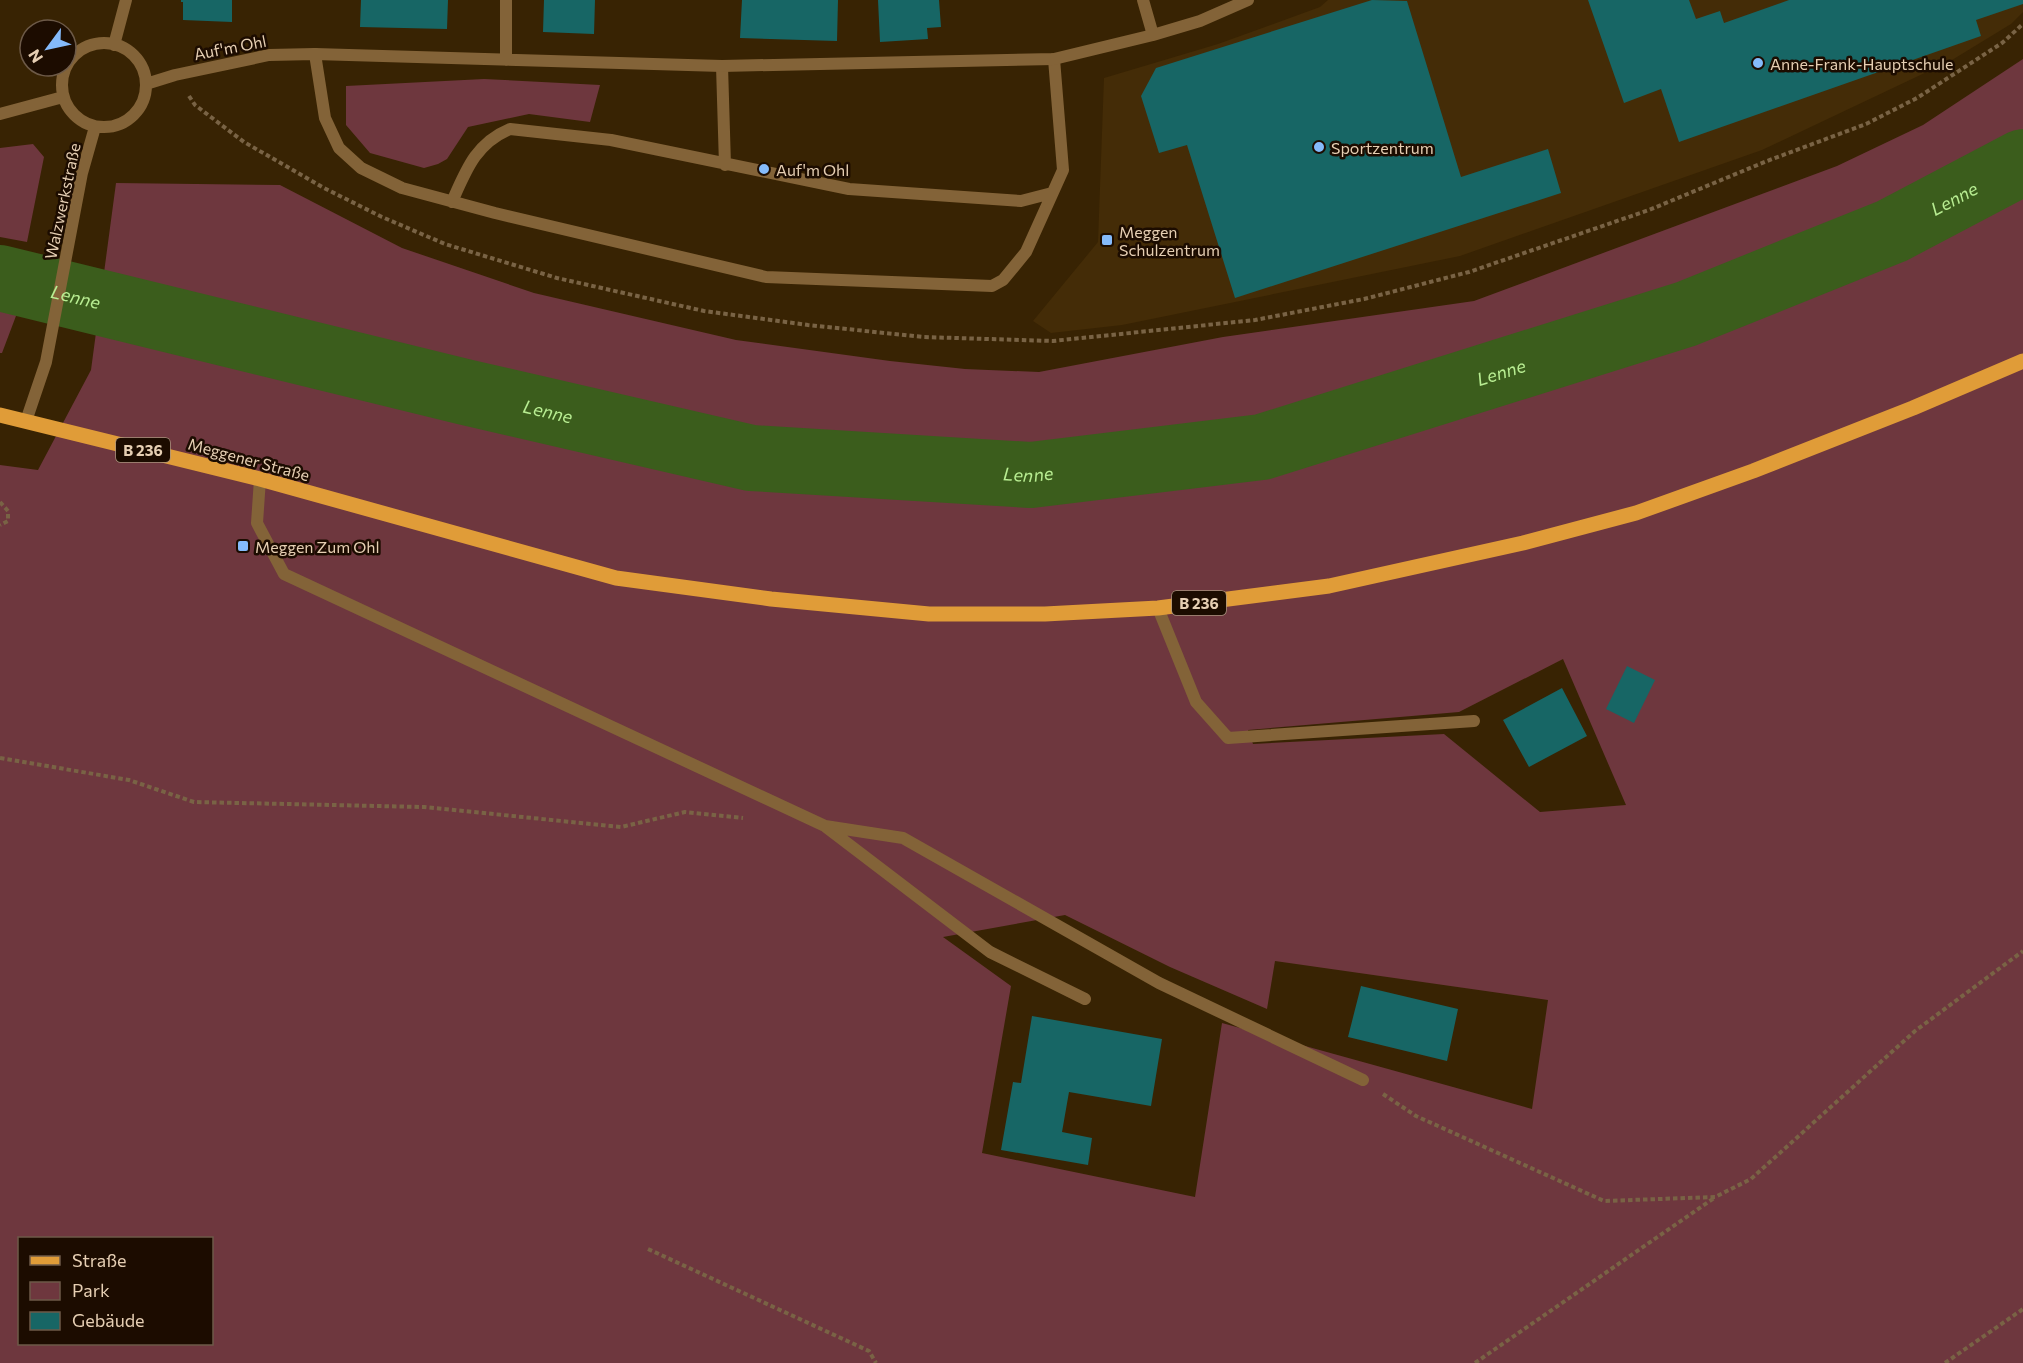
<svg xmlns="http://www.w3.org/2000/svg" width="2023" height="1363" font-family="Commissioner,sans-serif">
  <style>
    .built { fill: #442c07 }
    .green { fill: #6e373e; fill-rule: evenodd }
    .lines { fill: none; stroke-linecap: round; stroke-linejoin: round }
    .river { stroke: #3b5d1c; stroke-width: 66 }
    .building { fill: #176665 }
    .path { stroke: #796345; stroke-width: 4; stroke-dasharray: 4.5 3; stroke-linecap: butt }
    .service { stroke: #836338; stroke-width: 12 }
    .minor { stroke: #836338; stroke-width: 12 }
    .primary { stroke: #e09c38; stroke-width: 15 }
    .poi-dot { fill: #85bbfb; stroke: #1c0c00; stroke-width: 2 }
    .labels { text-anchor: middle; dominant-baseline: central; stroke-width: 5; stroke-linejoin: round; paint-order: stroke }
    .shield { fill: #1c0c00; stroke: #a9947d; stroke-width: 1.5 }
    .shield-label { font-size: 15px; font-weight: bold; fill: #e6cfb3 }
    .street-label { font-size: 16px; fill: #e6cfb3; stroke: #1c0c00 }
    .poi-label { font-size: 16px; fill: #e6cfb3; stroke: #1c0c00; text-anchor: start }
    .water-label { font-size: 18px; font-style: italic; fill: #b8ed92; stroke: #1c0c00 }
  </style>
  <rect width="100%" height="100%" fill="#382303"/>
  <!-- built -->
  <path class="built" d="M1328,0H2023V12L2011,24L1952,60L1762,150L1460,256L1122,325L1051,333L1033,321L1098,242L1104,78L1218,44L1320,7Z"/>
  <!-- green -->
  <path class="green" d="M2023,59V1363H0V465L38,470L91,370L116,183L280,185L402,248L534,293L736,340L890,361L965,369L1039,372L1223,337L1474,301L1837,166L1923,125ZM1563,659L1626,805L1540,812L1444,734L1253,744L1248,730L1459,712ZM1065,915L1170,967L1267,1009L1275,961L1548,1000L1532,1109L1222,1023L1195,1197L982,1153L1011,986L943,937ZM20,1238H212V1344H20Z
    M484,79L600,85L590,122L529,114L468,127L447,159L438,164L424,168L370,153L346,125V86Z
    M33,144L44,157L27,242L0,237V148Z
    M0,296L22,300L2,353H0Z"/>
  <g class="lines">
    <!-- river -->
    <path class="river" id="s1" d="M0,278L465,392L751,458L1031,475L1262,447L1686,314L1892,231L2023,162"/>
  </g>
  <!-- building -->
  <path class="building" d="M181,0H232V22L183,20V2H181Z
    M361,0H448L447,29L360,27Z
    M544,0H595L594,34L543,32Z
    M742,0H838L837,41L740,38Z
    M878,0H939L941,27L927,28L928,39L880,42Z
    M1372,0L1407,1L1461,177L1548,149L1561,193L1235,298L1187,145L1159,153L1141,96L1156,68Z
    M1588,0H1689L1696,19L1720,11L1724,23L1789,0H2023V4L1976,20L1981,36L1679,142L1661,89L1624,103Z
    M1627,666L1655,680L1634,723L1606,709Z
    M1562,688L1587,736L1529,767L1503,720Z
    M1361,986L1458,1009L1447,1061L1348,1037Z
    M1032,1016L1162,1039L1151,1106L1069,1092L1062,1132L1092,1138L1088,1165L1001,1150L1013,1082L1021,1083Z"/>
  <g class="lines">
    <!-- path -->
    <path class="path" d="M189,96L195,105L244,142L324,188L382,217L445,244L557,278L704,311L808,325L923,337L1053,341L1255,320L1364,299L1469,272L1649,210L1767,161L1866,124L1917,98L2002,43L2023,24
      M0,502L8,511V521L0,525
      M0,758L129,780L194,802L424,807L621,827L685,812L743,818
      M1383,1094L1416,1116L1604,1201L1715,1197L1751,1179L1915,1031L2023,951
      M648,1249L869,1351L876,1363
      M1475,1363L1714,1198
      M1945,1363L2023,1309"/>
    <!-- service -->
    <path class="service" d="M315,54L325,118L339,148L361,168L402,188L495,213L766,277L992,286L1003,280L1026,252L1063,170L1054,59
      M722,66L725,165
      M452,202C466,170 476,143 510,129L611,140L849,189L1021,201L1052,193
      M260,479L257,523L284,574L825,826L903,838L1159,983L1363,1080
      M1158,608L1196,702L1228,738L1474,721
      M826,827L990,952L1085,999"/>
    <!-- minor -->
    <path class="minor" d="M506,0V60
      M1143,0L1153,35
      M62 85a42 42 0 1 1 84 0a42 42 0 1 1-84 0Z
      M114,45L126,0
      M146,84L175,75L269,55L315,54L722,66L1054,59L1153,35L1200,21L1248,0
      M0,114L63,97
      M26,421L46,362L82,173L95,127"/>
    <!-- primary -->
    <path class="primary" d="M0,415L260,479L616,578L771,599L929,614H1045L1158,608L1329,586L1523,543L1636,513L1753,471L1913,408L2023,361"/>
  </g>
  <!-- markers -->
  <g class="poi-dot">
    <circle cx="1758" cy="63" r="6"/>
    <circle cx="1319" cy="147" r="6"/>
    <circle cx="764" cy="169" r="6"/>
    <rect x="1101" y="234" width="12" height="12" rx="3"/>
    <rect x="237" y="540" width="12" height="12" rx="3"/>
  </g>
  <g class="labels">
    <!-- shield labels -->
    <g class="shield">
      <rect x="116" y="438" width="54" height="24" rx="4.5"/>
      <rect x="1172" y="591" width="54" height="24" rx="4.5"/>
    </g>
    <g class="shield-label">
      <text x="143" y="450">B 236</text>
      <text x="1199" y="603">B 236</text>
    </g>
    <!-- street labels -->
    <g class="street-label">
      <text transform="translate(230 47) rotate(-11)">Auf'm Ohl</text>
      <text transform="translate(62 201) rotate(-78)">Walzwerkstraße</text>
      <text transform="translate(249 459) rotate(15)">Meggener Straße</text>
    </g>
    <!-- poi labels -->
    <g class="poi-label">
      <text x="1770" y="63">Anne-Frank-Hauptschule</text>
      <text x="1331" y="147">Sportzentrum</text>
      <text x="776" y="169">Auf'm Ohl</text>
      <text x="1119" y="231">Meggen<tspan x="1119" dy="18">Schulzentrum</tspan></text>
      <text x="255" y="546">Meggen Zum Ohl</text>
    </g>
    <!-- water labels -->
    <g class="water-label">
      <text stroke="none"><textPath href="#s1" startOffset="2022">Lenne</textPath></text>
      <text stroke="none"><textPath href="#s1" startOffset="78">Lenne</textPath></text>
      <text stroke="none"><textPath href="#s1" startOffset="1536">Lenne</textPath></text>
      <text stroke="none"><textPath href="#s1" startOffset="564">Lenne</textPath></text>
      <text stroke="none"><textPath href="#s1" startOffset="1050">Lenne</textPath></text>
    </g>
  </g>
  <!-- legend -->
  <rect x="18" y="1237" width="195" height="108" fill="#1c0c00" stroke="#6d5a48" stroke-width="1.5"/>
  <rect x="30" y="1256" width="30" height="9" fill="#e09c38" stroke="#6d5a48" stroke-width="1.5"/>
  <text x="72" y="1267" font-size="18" fill="#e6cfb3">Straße</text>
  <rect x="30" y="1282" width="30" height="18" fill="#6e373e" stroke="#6d5a48" stroke-width="1.5"/>
  <text x="72" y="1297" font-size="18" fill="#e6cfb3">Park</text>
  <rect x="30" y="1312" width="30" height="18" fill="#176665" stroke="#6d5a48" stroke-width="1.5"/>
  <text x="72" y="1327" font-size="18" fill="#e6cfb3">Gebäude</text>
  <!-- north arrow -->
  <g transform="translate(48 48) rotate(237)"><circle r="28" fill="#1c0c00" stroke="#6d5a48" stroke-width="1.5"/>
  <path d="M0-4.5L10 22L0 15L-10 22Z" fill="#85bbfb"/>
  <text y="-9" font-size="16" font-weight="bold" text-anchor="middle" fill="#e6cfb3">N</text>
  </g>
</svg>
